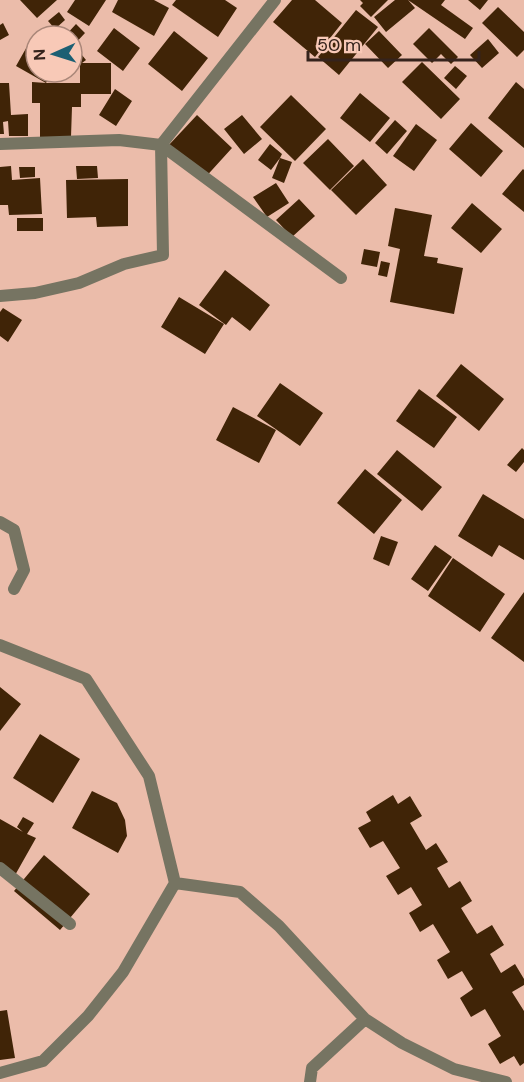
<svg xmlns="http://www.w3.org/2000/svg" width="524" height="1082" font-family="'DM Sans',sans-serif">
  <style>
    .building { fill: #402407 }
    .lines { fill: none; stroke-linecap: round; stroke-linejoin: round }
    .minor { stroke: #767462; stroke-width: 12 }
  </style>
  <rect width="100%" height="100%" fill="#ebbcaa"/>
  <!-- building -->
  <path class="building" d="M20,0H57L37,18Z
    M75,0H106L89,26L67,12Z
    M118,0H154L169,8L154,36L112,12Z
    M176,0H225L237,8L218,37L172,5Z
    M292,0H315L342,23L315,57L273,22Z
    M360,0H388L371,17L360,6L363,3Z
    M395,0H445L441,5L473,28L465,39L408,0L415,8L386,32L374,17Z
    M468,0H488L480,10Z
    M498,7L524,32V50L517,57L482,23Z
    M356,10L378,27L339,75L318,57Z
    M59,12L65,20L55,29L48,21Z
    M3,23L9,35L0,40V25Z
    M76,24L85,33L72,47V36H65Z
    M114,28L140,48L123,71L97,51Z
    M429,28L458,57L451,64L441,54L432,63L413,44Z
    M174,31L208,58L182,91L148,64Z
    M379,31L402,55L388,68L365,44Z
    M488,39L499,53L482,68L470,55Z
    M29,43L36,47V72H52L46,83H80V63L72,70V53L77,49L86,60L82,63H111V94H81V107H72L71,137H40V103H32V82L46,83L16,66Z
    M422,62L460,99L441,119L402,82Z
    M455,66L467,76L456,89L444,78Z
    M516,82L524,89V148L488,118Z
    M0,83H9L11,115L28,114V136H9L8,121L3,122L4,134H0Z
    M115,89L132,101L116,126L99,115Z
    M360,93L390,118L370,142L340,118Z
    M291,95L326,129L295,161L260,127Z
    M197,115L232,148L202,181L167,147Z
    M242,115L262,139L244,154L224,129Z
    M395,120L407,131L387,154L375,143Z
    M471,123L503,151L481,177L449,149Z
    M416,124L437,140L414,171L393,156Z
    M328,139L354,166L330,190L303,163Z
    M270,144L282,154L280,158L292,162L284,183L272,178L280,158L271,170L258,160Z
    M363,159L387,185L356,215L331,190Z
    M11,166L12,180L40,178L42,214L9,215L8,205H0V167Z
    M76,166H97L98,178L77,179Z
    M19,167H35V177L20,178Z
    M523,169L524,170V212L502,194Z
    M128,179V226L97,227L96,217L67,218L66,180Z
    M276,183L289,203L267,217L253,197Z
    M299,199L315,216L292,237L276,220Z
    M472,203L502,229L481,253L451,228Z
    M395,208L432,215L424,256L438,258L437,263L463,268L454,314L390,302L400,249L388,246Z
    M17,218H43V231H17Z
    M364,249L380,252L377,267L361,264Z
    M381,261L390,263L387,277L378,275Z
    M225,270L270,305L250,331L232,317L226,325L199,305Z
    M179,297L224,324L205,354L161,327Z
    M3,308L22,320L8,342L0,336V312Z
    M461,364L504,399L479,431L436,396Z
    M280,383L323,413L300,446L257,416Z
    M419,389L457,417L434,448L396,421Z
    M233,407L276,430L259,463L216,440Z
    M522,448L524,450V462L516,472L507,465Z
    M397,450L442,487L422,511L377,474Z
    M365,469L402,500L374,534L337,503Z
    M483,494L524,519V560L499,545L492,557L458,536Z
    M381,536L398,542L389,566L373,559Z
    M435,545L452,557L428,591L411,579Z
    M453,558L505,594L480,632L428,596Z
    M524,592V662L491,638Z
    M0,687L21,704L0,731Z
    M40,734L80,759L53,803L13,778Z
    M92,791L117,803L125,820L127,836L118,853L72,828Z
    M393,795L398,804L410,796L422,816L410,823L426,850L436,843L448,862L437,868L449,888L460,881L472,901L461,908L477,934L492,925L504,945L490,954L501,973L515,964L524,979V985L512,992L524,1011V1063L520,1066L514,1056L500,1064L488,1044L501,1036L485,1009L471,1017L460,998L473,989L462,971L448,979L437,960L450,952L433,924L420,932L409,913L422,905L411,887L398,895L386,876L400,868L383,841L370,848L358,828L371,821L366,812Z
    M23,817L34,823L27,834L36,838L14,877L0,870V819L23,832L17,827Z
    M44,855L90,894L60,930L14,891Z
    M7,1010L15,1058L0,1060V1011Z"/>
  <g class="lines">
    <!-- minor -->
    <path class="minor" d="M0,144L119,140L161,145L341,278
      M0,296L35,293L79,283L124,264L163,255L161,145L275,0
      M0,522L14,530L24,570L14,589
      M0,645L86,679L149,776L175,883L240,892L279,926L365,1019L402,1043L454,1069L506,1082
      M0,868L70,924
      M0,1073L43,1061L88,1016L123,972L175,883
      M310,1082L312,1068L365,1019"/>
  </g>
  <!-- north arrow -->
  <g transform="translate(54 54) rotate(267)"><circle r="28" fill="#f8c9b7" stroke="#aa8779" stroke-width="1.5"/>
  <path d="M0-4.5L10 22L0 15L-10 22Z" fill="#1c5f73"/>
  <text y="-9" font-size="16" font-weight="bold" text-anchor="middle" fill="#35231c">N</text>
  </g>
  <!-- scale -->
  <path d="M308 51v9h171v-9" fill="none" stroke="#35231c" stroke-width="3"/>
  <text x="317" y="51" font-size="18" fill="#35231c" stroke="#f8c9b7" stroke-width="4.5" paint-order="stroke">50 m</text>
</svg>
